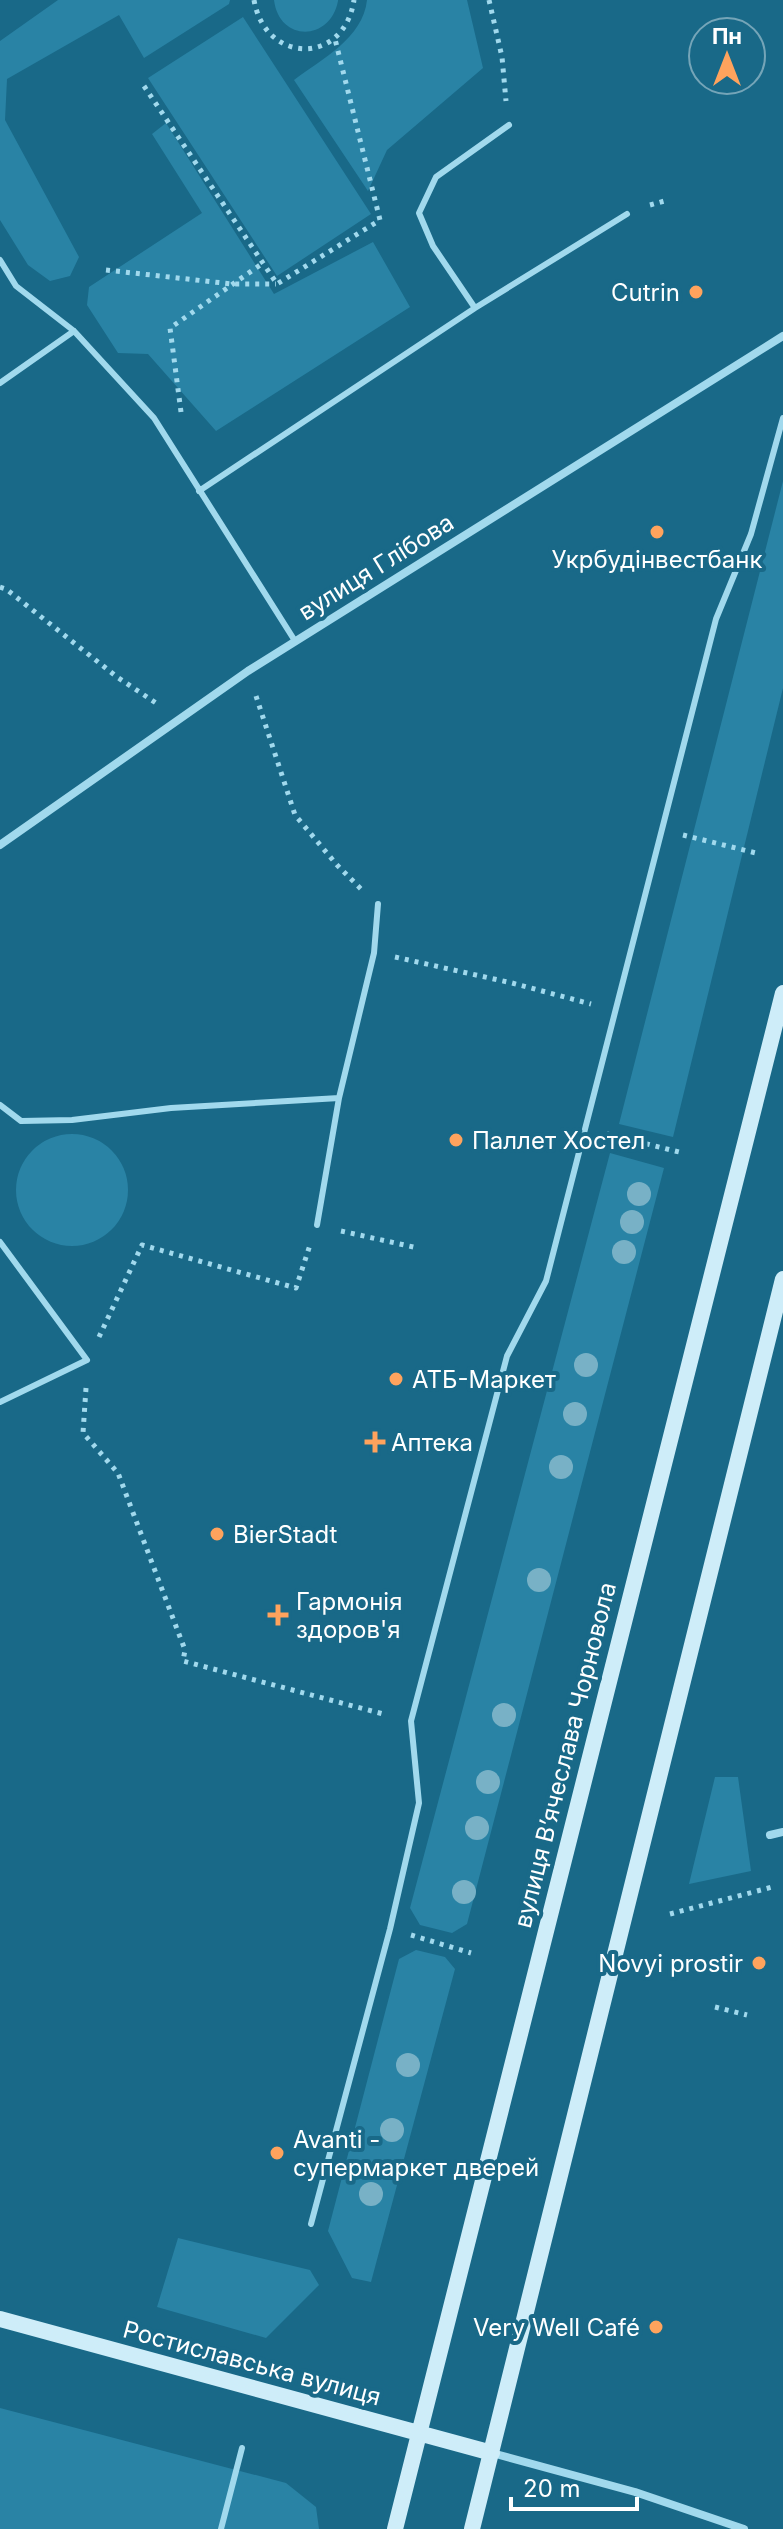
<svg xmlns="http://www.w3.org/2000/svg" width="783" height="2529" font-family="Inter,sans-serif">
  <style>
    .green { fill: #2983a5 }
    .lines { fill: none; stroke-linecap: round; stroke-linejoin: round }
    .path { stroke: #a1d9ed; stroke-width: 5; stroke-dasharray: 4 6; stroke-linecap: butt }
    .lane { stroke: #a1d9ed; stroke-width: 6 }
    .street { stroke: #a1d9ed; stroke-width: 8 }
    .secondary { stroke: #ceedf9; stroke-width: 16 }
    .tree { fill: #78b1c6 }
    .poi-dot { fill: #ffa35d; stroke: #196988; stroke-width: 3 }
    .labels { text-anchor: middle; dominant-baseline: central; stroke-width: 8; stroke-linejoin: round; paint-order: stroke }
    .poi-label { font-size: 24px; fill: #fff; stroke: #196988; text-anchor: start }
    .street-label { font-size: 24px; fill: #fff; stroke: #196988 }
  </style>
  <rect width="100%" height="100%" fill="#196988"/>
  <!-- green -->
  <path class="green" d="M58,0H230L229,4L144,58L119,15L7,79L5,120L79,257L70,276L50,281L28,265L0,220V41Z
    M274,0H338V1C330,42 279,42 274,0Z
    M367,0H467L483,68L387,150L368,191L294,80C322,59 363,38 367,0Z
    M243,17L371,214L277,276L148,78Z
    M166,123L274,294L373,242L410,307L216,431L148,354L118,353L87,305L89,287L202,213L152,134Z
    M783,481V688L673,1137L619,1124Z
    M16 1190a56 56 0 1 1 112 0a56 56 0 1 1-112 0Z
    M610,1153L664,1168L467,1924L452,1933L420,1925L410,1908Z
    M715,1777H738L751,1871L689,1884Z
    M416,1950L445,1957L455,1969L371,2282L352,2278L328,2231L399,1959Z
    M178,2238L310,2270L319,2285L266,2338L157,2307Z
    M0,2408L286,2483L316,2507L319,2529H0Z"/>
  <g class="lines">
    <!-- path -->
    <path class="path" d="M254,0C265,64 344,66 354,0
      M489,0L502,57L506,101
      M144,86L277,284L380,220L335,39
      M650,205L668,200
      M106,270L232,284H276
      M181,412L170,328L263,263
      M0,587L6,589L117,677L159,705
      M256,696L295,815L337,865L362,890
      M683,835L756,853
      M395,957L512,983L591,1004
      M607,1134L679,1152
      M341,1231L418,1248
      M99,1337L142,1245L296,1288L310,1245
      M86,1388L83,1433L118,1473L185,1650L183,1661L387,1715
      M670,1914L776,1886
      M411,1935L471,1953
      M715,2007L747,2015"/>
    <!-- lane -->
    <path class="lane" d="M0,260L16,286L74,331L154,418L295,641
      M475,308L433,246L419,213L436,177L509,125
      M0,383L74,331
      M199,491L475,308L627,214
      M0,1105L21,1121L72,1120L171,1108L339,1098
      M317,1225L339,1098L374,953L378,904
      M0,1242L87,1360L0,1402
      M311,2224L390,1929L419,1803L411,1721L507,1356L546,1281L716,619L751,534L783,418
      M221,2529L242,2448"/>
    <!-- street -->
    <path class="street" d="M0,845L248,671L783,336
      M770,1835L783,1832
      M492,2453L635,2492L744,2529"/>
    <!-- secondary -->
    <path class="secondary" d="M0,2319L492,2453
      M395,2529L783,993
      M472,2529L783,1279"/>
  </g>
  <!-- trees -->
  <g class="tree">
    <circle cx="639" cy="1194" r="12"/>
    <circle cx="632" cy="1222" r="12"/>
    <circle cx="624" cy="1252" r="12"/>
    <circle cx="586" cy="1365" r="12"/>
    <circle cx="575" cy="1414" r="12"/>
    <circle cx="561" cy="1467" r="12"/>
    <circle cx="539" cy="1580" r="12"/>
    <circle cx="504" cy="1715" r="12"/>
    <circle cx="488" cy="1782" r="12"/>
    <circle cx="477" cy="1828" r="12"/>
    <circle cx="464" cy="1892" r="12"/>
    <circle cx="408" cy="2065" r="12"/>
    <circle cx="392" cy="2130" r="12"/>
    <circle cx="371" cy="2194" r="12"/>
  </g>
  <!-- markers -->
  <g class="poi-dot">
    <circle cx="696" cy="292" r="8"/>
    <circle cx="657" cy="532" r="8"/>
    <circle cx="456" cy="1140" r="8"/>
    <circle cx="396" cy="1379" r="8"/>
    <path d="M371 1430h8v8h8v8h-8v8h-8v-8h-8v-8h8z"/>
    <circle cx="217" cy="1534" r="8"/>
    <path d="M274 1603h8v8h8v8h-8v8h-8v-8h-8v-8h8z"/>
    <circle cx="759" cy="1963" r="8"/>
    <circle cx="277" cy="2153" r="8"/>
    <circle cx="656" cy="2327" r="8"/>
  </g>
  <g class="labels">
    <!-- poi labels -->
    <g class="poi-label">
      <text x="680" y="292" text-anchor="end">Cutrin</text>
      <text x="657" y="559" text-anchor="middle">Укрбудінвестбанк</text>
      <text x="472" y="1140">Паллет Хостел</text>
      <text x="412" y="1379">АТБ-Маркет</text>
      <text x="391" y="1442">Аптека</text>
      <text x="233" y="1534">BierStadt</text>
      <text x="296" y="1601">Гармонія<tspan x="296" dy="28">здоров'я</tspan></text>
      <text x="743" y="1963" text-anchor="end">Novyi prostir</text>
      <text x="293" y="2139">Avanti -<tspan x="293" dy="28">супермаркет дверей</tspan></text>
      <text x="640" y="2327" text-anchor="end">Very Well Café</text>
    </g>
    <!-- street labels -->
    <g class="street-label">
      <text transform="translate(376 567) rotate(-32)">вулиця Глібова</text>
      <text transform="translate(565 1755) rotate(-76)">вулиця Вʼячеслава Чорновола</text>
      <text transform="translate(252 2363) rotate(15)">Ростиславська вулиця</text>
    </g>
  </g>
  <!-- north arrow -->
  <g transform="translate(727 56)"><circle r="38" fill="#196988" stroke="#75a5b8" stroke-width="2"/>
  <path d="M0-6L14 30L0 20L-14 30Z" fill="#ffa35d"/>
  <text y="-12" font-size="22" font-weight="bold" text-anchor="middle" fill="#ffffff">Пн</text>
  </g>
  <!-- scale -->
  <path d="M511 2497v12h126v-12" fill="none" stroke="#ffffff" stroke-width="4"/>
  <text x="523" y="2497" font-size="24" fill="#ffffff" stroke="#196988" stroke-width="6" paint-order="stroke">20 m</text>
</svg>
